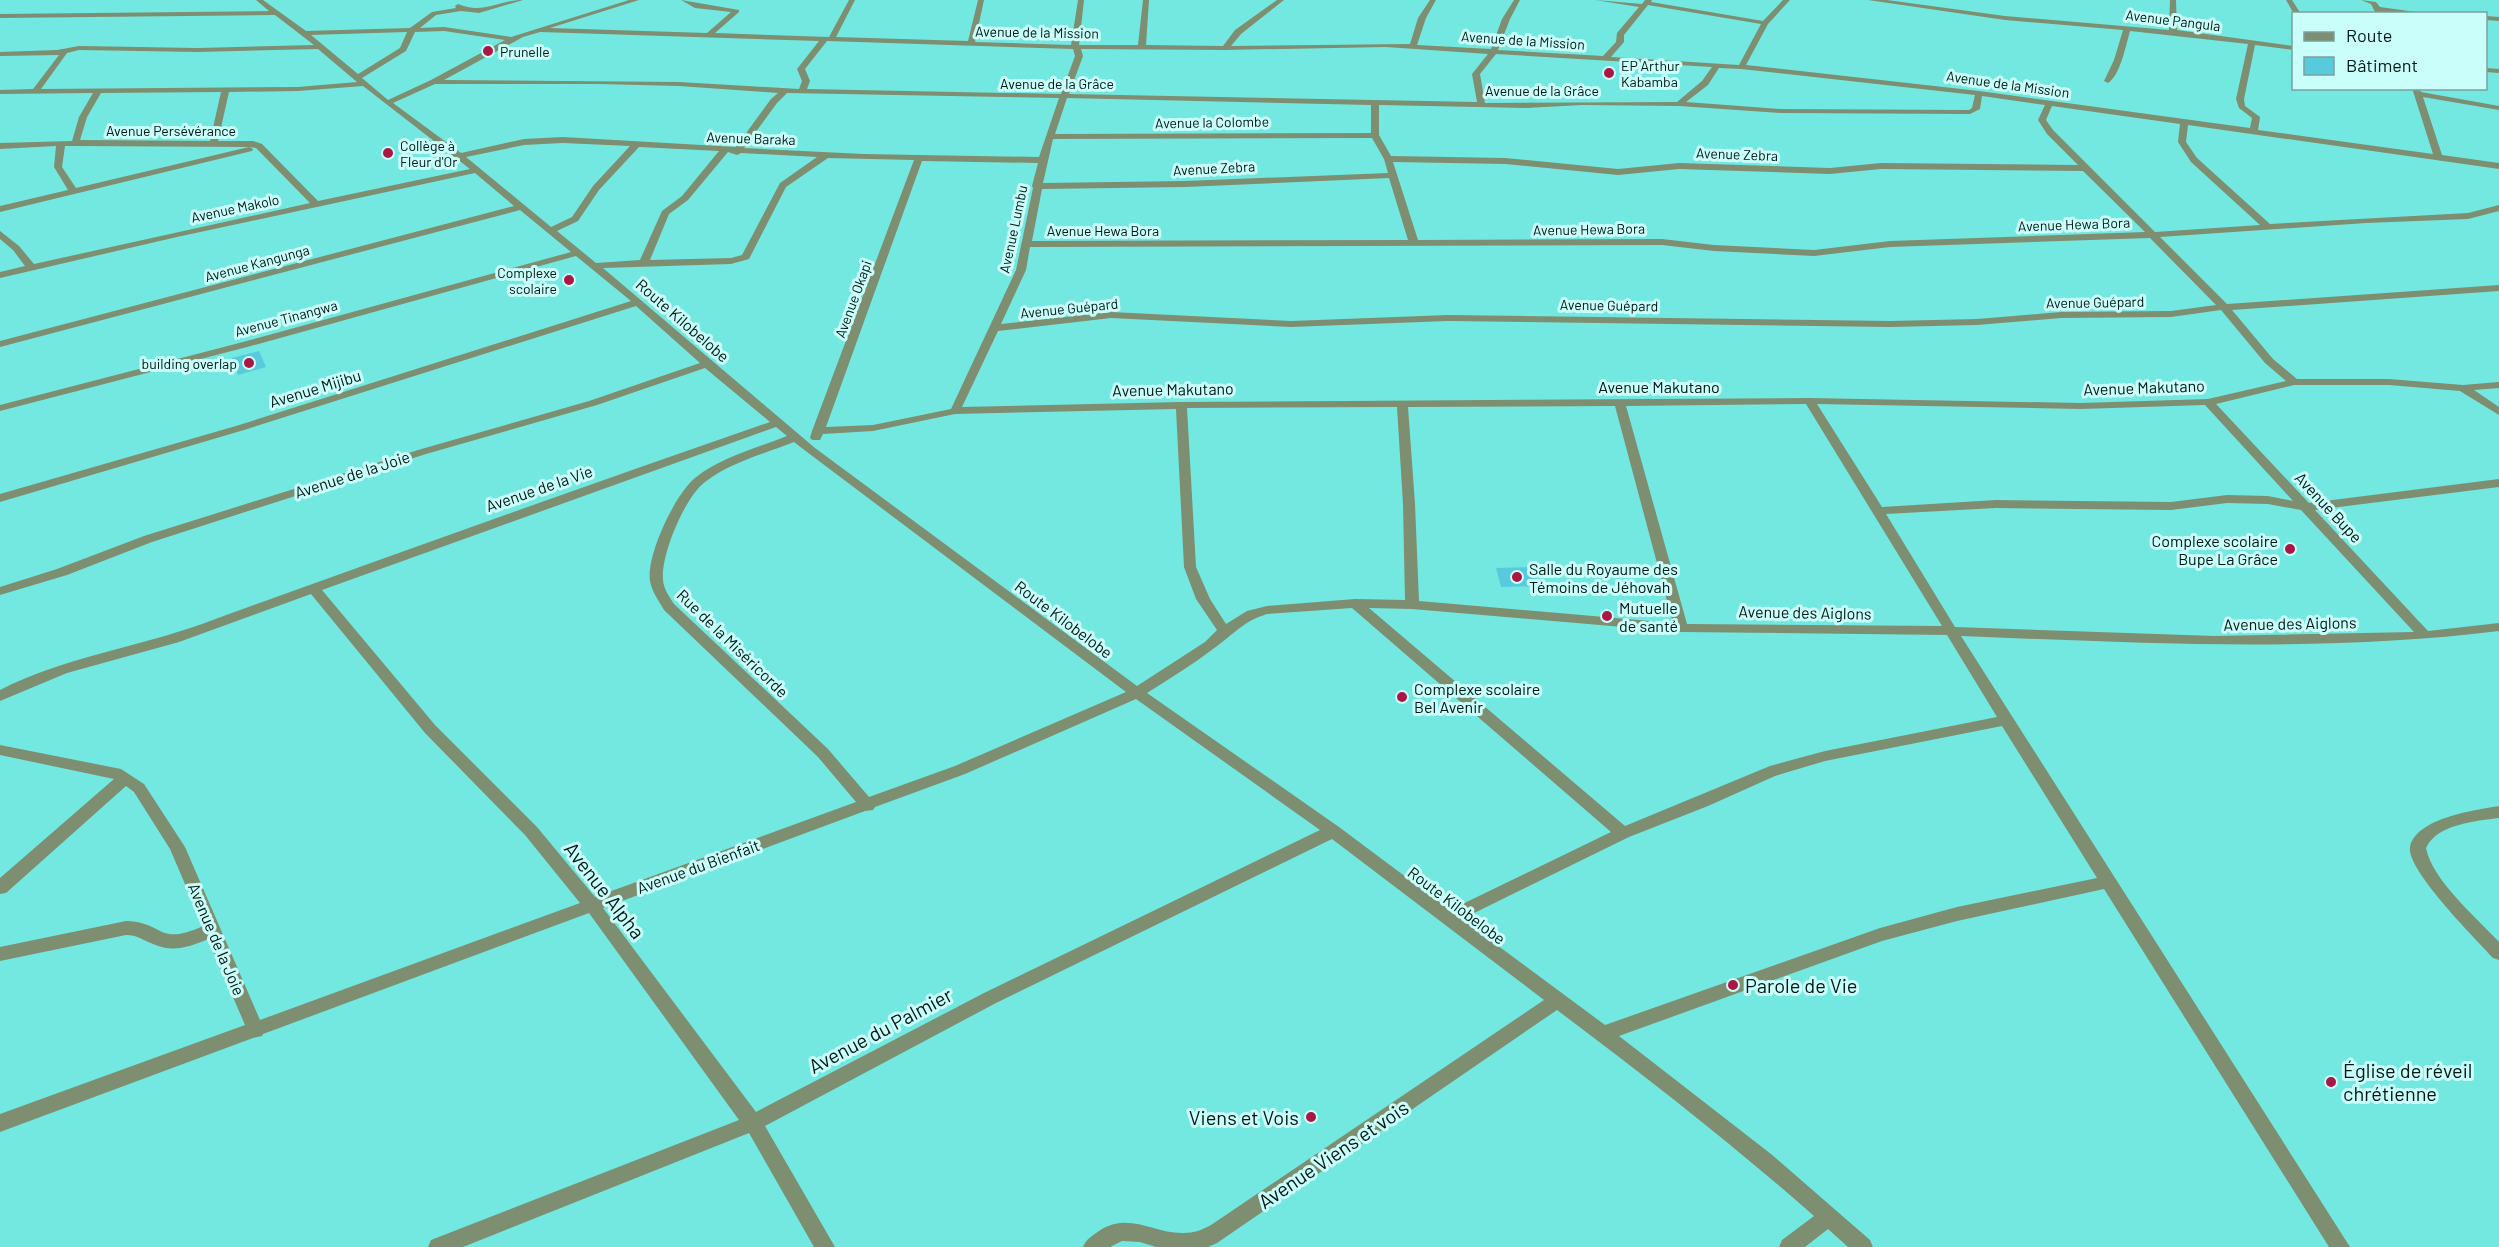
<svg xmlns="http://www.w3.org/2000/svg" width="2499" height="1247" font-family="Barlow,sans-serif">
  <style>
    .building { fill: #57cade }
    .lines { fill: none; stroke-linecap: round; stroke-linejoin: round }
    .minor { fill: #7e8e70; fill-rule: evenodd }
    .poi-dot { fill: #ab1645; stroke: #cafefa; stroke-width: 2 }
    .labels { text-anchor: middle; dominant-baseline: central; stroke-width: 6; stroke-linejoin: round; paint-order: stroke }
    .far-street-label { font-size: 14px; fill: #001615; stroke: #cafefa }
    .far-poi-label { font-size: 14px; fill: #001615; stroke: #cafefa; text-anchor: start }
    .street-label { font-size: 16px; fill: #001615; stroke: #cafefa }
    .poi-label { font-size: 16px; fill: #001615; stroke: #cafefa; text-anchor: start }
    .near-street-label { font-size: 20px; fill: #001615; stroke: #cafefa }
    .near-poi-label { font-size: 20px; fill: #001615; stroke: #cafefa; text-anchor: start }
  </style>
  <rect width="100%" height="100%" fill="#73e8e1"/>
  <!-- building -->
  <path class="building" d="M259,351L266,367L238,375L232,358Z
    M1533,567L1539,586L1501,587L1496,568Z"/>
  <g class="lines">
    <!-- minor -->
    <path class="minor" d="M256,0H263L306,31L410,28L432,12L456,8L455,6L458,4C483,15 498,0 523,0L479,13L461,11L436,15L420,28L444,27L511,37L629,0H639L550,28L707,33L731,12L695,8L681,0L739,10V12L715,33L829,37L849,0H855L836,37L968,41L978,0H984L975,42L1071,45L1078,0H1084L1079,45H1138L1143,0H1149L1146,45L1223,46L1235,30L1277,0H1284L1241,34L1231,46L1410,44L1418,18L1430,0H1436L1426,18L1417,45L1491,49L1502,19L1514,0H1520L1510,19L1498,50L1603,56L1616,42L1617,33L1639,7L1595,0L1642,4L1645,0H1652L1651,2L1763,21L1783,0H1790L1768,24L1746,65L1979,91L2250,128L2252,118L2239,108L2236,99L2248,44L2130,31C2126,45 2120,76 2108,83L2104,81L2114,60L2123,30L2005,20L1868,0H1887L2005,16L2169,30L2170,0H2176L2177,30L2294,46V50L2255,45L2244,99L2245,106L2260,117L2258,130L2433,154L2412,88H2420L2421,92L2499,106V110L2423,97L2442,155L2499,163V169L2188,125L2186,142L2197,158L2270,224L2468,213L2499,205V211L2468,219L2366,223L2160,237L2227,304L2499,285V291L2232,310L2273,359L2297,379H2389L2463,385L2499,382V388L2474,390L2499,407V415L2460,391L2389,385H2294L2216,404L2309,503L2499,479V487L2315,510L2428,631L2499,623V631C2320,653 2141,643 1961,636L2350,1247H2329L2104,889L1957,921L1882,941L1619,1036L1771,1154L1870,1240L1873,1247H1848L1828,1229L1805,1247H1779L1782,1240L1814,1216C1731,1143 1645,1076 1557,1010L1217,1243L1208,1247H1156L1140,1242L1122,1241L1110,1247H1083C1086,1239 1092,1236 1099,1231C1129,1211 1153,1234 1184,1233C1194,1233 1202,1230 1211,1225L1544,1000L1332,839L996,1003L765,1126L835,1247H814L749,1133L463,1247H428L431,1240L739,1120L589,913L263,1034L262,1036L253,1038L0,1132V1114L245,1025L208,939C189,947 173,953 153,944C143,940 137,935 126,935L0,961V947L126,921C165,922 157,947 203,926L170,849L134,792L126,786L6,893L0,894V878L114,779L0,755V745L121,769L144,784L185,847L260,1020L580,903L525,835L425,733L311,594L179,642L67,673L0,701V690C64,657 135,648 202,624C391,555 580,488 770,422L705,368L597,405L426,454L152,542L67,575L0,595V587L57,569L144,536L418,450L589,401L700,363L636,306L244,430L0,502V494L236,426L631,301L576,256L251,346L0,411V405L243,342L571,252L520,210L0,347V341L514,206L475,173L177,237L0,278V272L25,266L13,250L0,239V231L19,246L34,264L310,203L256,148L249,147L253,149L252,151L0,212V206L68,190L54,167L56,146L0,149V143L72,141L79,117L93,93L0,94V90L33,89L59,55L0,56V52L57,50L79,46L198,48L314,45L275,15L0,18V14L269,11ZM1648,5L1761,24L1739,65L1611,57L1624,42V35ZM444,31L505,40L431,80L388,100L362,78L406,51L415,32ZM407,32L400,48L358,74L311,35ZM540,32L819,41L797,69L802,81L799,89L679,82L444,80L523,37ZM827,41L1073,49L1075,56L1061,94L807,89L810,81L805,69ZM1386,47L1488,54L1472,74L1477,102L1069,94L1083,56L1081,49L1225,50ZM318,49L357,82L298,87L41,89L67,53L79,50L198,52ZM1496,54L1712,67L1702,81L1677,102L1485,103L1480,74ZM1719,68L1741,69L1975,95L1972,108L1969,110L1780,109L1686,102L1708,85ZM435,84H599L679,86L778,93L771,99L736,147L563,137L524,139L461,153L393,103ZM363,86L470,169L318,201L262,144L253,141H218L229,92L298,91ZM221,92L210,141L80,140L87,117L101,93ZM787,93L1059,98L1039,157L863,154L744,148L777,103ZM1982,96L2045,105L2038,120L2047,134L2078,165L1881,163L1830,168L1679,163L1618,169L1505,158L1391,156L1379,135V105L1526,108L1582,105L1679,106L1780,113L1970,114L1980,109ZM1067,98L1371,105V133L1055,134ZM2052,106L2180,124L2178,142L2191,162L2260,225L2155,232L2053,130L2046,120ZM1372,138L1384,159L1388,173L1185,181L1043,183L1053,139ZM563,143L630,146L593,186L572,217L551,227L466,157L524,145ZM65,146H75L249,147L76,188L62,167ZM639,147L719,151L682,196L662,211L640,260L596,263L557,231L578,221L599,190ZM728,152L737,155L741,153L817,157L780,183L742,255L731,258L650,260L669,214L688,200ZM828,158L914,160L812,431L810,438L812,440H820L823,434L873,431L955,414L1176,409L1184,567L1196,599L1217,630L1205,642L1137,686L815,448L603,268L731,264L749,259L786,187ZM922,161L1038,163L1032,186L1033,188L1016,270L951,409L873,425L826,427ZM1393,162L1505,164L1618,175L1679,169L1830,174L1881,169L2083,171L2145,232L1890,241L1814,250L1714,245L1662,239L1418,240ZM1389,178L1408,240L1032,241L1042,189L1185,187ZM2150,238L2216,305L2171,311L2061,312L1977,319L1890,321L1448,315L1291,321L1111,312L1001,324L1026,270L1030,247L1662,245L1714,251L1814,256L1890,247ZM2221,310L2265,363L2286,381L2208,399L2081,403L1809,398L1181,402L962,407L998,331L1111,318L1291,327L1448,321L1890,327L1977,325L2061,318L2171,317ZM1806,404L1942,626L1687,624L1626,406ZM1817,404L2081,409L2205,405L2293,501L2268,496L2227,495L2171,502L1996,500L1882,507ZM1615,406L1673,623L1419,601L1415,504L1408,407ZM1397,407L1403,504L1405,600L1355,599L1267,606L1247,611L1226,624L1210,599L1196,567L1187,408ZM776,427L787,436C757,448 721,457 695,478C675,494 646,556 650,581C652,592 659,601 664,610L818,757L856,802L595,897L537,827L435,725L322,590ZM794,442L807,452L1126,692L955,766L869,797L828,749L674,604C669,596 663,588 663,579C661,554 685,497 705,482C731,462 764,454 794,442ZM2227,503L2268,504L2301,510L2414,632L2215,636L1955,627L1886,514L1996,508L2171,510ZM1352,608L1611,832L1450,910L1339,827L1147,693C1169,679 1192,665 1213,649C1232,636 1243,621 1267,614ZM1369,608L1412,609L1681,632L1947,635L1997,717L1825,751L1770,766L1625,826ZM1136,699L1320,830L984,993L756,1112L603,908L865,811L873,810L875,807L965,774ZM2002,726L2097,878L1957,907L1880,928L1605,1025L1462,919L1629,837L1708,806L1775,776L1825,761Z
      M2286,0H2292L2301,14H2294Z
      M2361,0L2376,2L2380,7L2430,14L2382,12L2383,14H2376L2371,4Z
      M2486,16L2499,17V21L2486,20Z
      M2486,68L2499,69V73L2486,72Z
      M2499,806V818C2476,821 2437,824 2426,848C2432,880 2477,918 2499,942V960L2493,958C2477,940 2406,870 2410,847C2416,818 2475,810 2499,806Z"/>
  </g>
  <!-- markers -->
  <g class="poi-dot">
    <circle cx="488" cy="51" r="6"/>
    <circle cx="1609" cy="73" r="6"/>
    <circle cx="388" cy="153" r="6"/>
    <circle cx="569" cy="280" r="6"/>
    <circle cx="249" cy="363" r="6"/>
    <circle cx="2290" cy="549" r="6"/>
    <circle cx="1517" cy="577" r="6"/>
    <circle cx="1607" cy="616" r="6"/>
    <circle cx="1402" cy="697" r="6"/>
    <circle cx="1733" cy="985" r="6"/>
    <circle cx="2331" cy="1082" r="6"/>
    <circle cx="1311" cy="1117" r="6"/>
  </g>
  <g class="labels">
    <!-- far-street labels -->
    <g class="far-street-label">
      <text transform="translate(2173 20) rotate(7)">Avenue Pangula</text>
      <text transform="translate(1037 32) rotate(1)">Avenue de la Mission</text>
      <text transform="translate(1523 40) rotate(4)">Avenue de la Mission</text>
      <text x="1057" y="83">Avenue de la Grâce</text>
      <text transform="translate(2008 84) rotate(8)">Avenue de la Mission</text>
      <text x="1542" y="90">Avenue de la Grâce</text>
      <text transform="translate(1212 122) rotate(-1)">Avenue la Colombe</text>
      <text x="171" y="130">Avenue Persévérance</text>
      <text transform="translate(751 138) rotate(2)">Avenue Baraka</text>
      <text transform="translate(1737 154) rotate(2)">Avenue Zebra</text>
      <text transform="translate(1214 168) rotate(-3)">Avenue Zebra</text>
      <text transform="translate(235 208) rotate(-12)">Avenue Makolo</text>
      <text transform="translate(2074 224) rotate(-2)">Avenue Hewa Bora</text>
      <text transform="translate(1013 229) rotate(-78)">Avenue Lumbu</text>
      <text transform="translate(1589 229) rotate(-1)">Avenue Hewa Bora</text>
      <text x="1103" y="230">Avenue Hewa Bora</text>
      <text transform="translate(257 263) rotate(-15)">Avenue Kangunga</text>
      <text transform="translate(853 299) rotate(-70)">Avenue Okapi</text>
      <text transform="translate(2095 302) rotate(-1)">Avenue Guépard</text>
      <text transform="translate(1609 305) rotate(1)">Avenue Guépard</text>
      <text transform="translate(1069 308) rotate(-6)">Avenue Guépard</text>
      <text transform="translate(286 318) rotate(-15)">Avenue Tinangwa</text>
    </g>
    <!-- far-poi labels -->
    <g class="far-poi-label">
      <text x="500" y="51">Prunelle</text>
      <text x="1621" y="65">EP Arthur<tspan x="1621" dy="16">Kabamba</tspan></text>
      <text x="400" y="145">Collège à<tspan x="400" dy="16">Fleur d'Or</tspan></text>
      <text x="557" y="272" text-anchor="end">Complexe<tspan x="557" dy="16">scolaire</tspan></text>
      <text x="237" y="363" text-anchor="end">building overlap</text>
    </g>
    <!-- street labels -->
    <g class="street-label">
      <text transform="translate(683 320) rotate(41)">Route Kilobelobe</text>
      <text x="1659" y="386">Avenue Makutano</text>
      <text transform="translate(2144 387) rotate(-2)">Avenue Makutano</text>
      <text transform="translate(315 388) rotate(-17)">Avenue Mijibu</text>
      <text transform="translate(1173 389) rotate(-1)">Avenue Makutano</text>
      <text transform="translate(352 474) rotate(-18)">Avenue de la Joie</text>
      <text transform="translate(539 488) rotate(-19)">Avenue de la Vie</text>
      <text transform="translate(2329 507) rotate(47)">Avenue Bupe</text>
      <text transform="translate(1805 612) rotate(1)">Avenue des Aiglons</text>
      <text transform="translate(1064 619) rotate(37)">Route Kilobelobe</text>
      <text transform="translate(2290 623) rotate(-1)">Avenue des Aiglons</text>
      <text transform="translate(733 643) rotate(44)">Rue de la Miséricorde</text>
      <text transform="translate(698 866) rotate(-20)">Avenue du Bienfait</text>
      <text transform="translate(1457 905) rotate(37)">Route Kilobelobe</text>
      <text transform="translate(217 939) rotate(67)">Avenue de la Joie</text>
    </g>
    <!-- poi labels -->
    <g class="poi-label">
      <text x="2278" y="540" text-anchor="end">Complexe scolaire<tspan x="2278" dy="18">Bupe La Grâce</tspan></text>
      <text x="1529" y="568">Salle du Royaume des<tspan x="1529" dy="18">Témoins de Jéhovah</tspan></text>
      <text x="1619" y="607">Mutuelle<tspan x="1619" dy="18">de santé</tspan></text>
      <text x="1414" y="688">Complexe scolaire<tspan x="1414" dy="18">Bel Avenir</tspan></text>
    </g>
    <!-- near-street labels -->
    <g class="near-street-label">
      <text transform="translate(605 890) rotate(52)">Avenue Alpha</text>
      <text transform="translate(880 1030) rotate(-28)">Avenue du Palmier</text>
      <text transform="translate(1333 1154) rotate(-34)">Avenue Viens et vois</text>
    </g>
    <!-- near-poi labels -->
    <g class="near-poi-label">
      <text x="1745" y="985">Parole de Vie</text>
      <text x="2343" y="1070">Église de réveil<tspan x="2343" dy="23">chrétienne</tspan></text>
      <text x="1299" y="1117" text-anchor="end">Viens et Vois</text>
    </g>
  </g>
  <!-- legend -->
  <rect x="2292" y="12" width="195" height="78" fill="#cafefa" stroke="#79a19e" stroke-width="1.5"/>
  <rect x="2304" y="32" width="30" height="9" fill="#7e8e70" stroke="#79a19e" stroke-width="1.5"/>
  <text x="2346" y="42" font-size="18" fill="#001615">Route</text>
  <rect x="2304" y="57" width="30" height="18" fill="#57cade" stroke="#79a19e" stroke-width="1.5"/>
  <text x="2346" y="72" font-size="18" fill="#001615">Bâtiment</text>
</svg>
